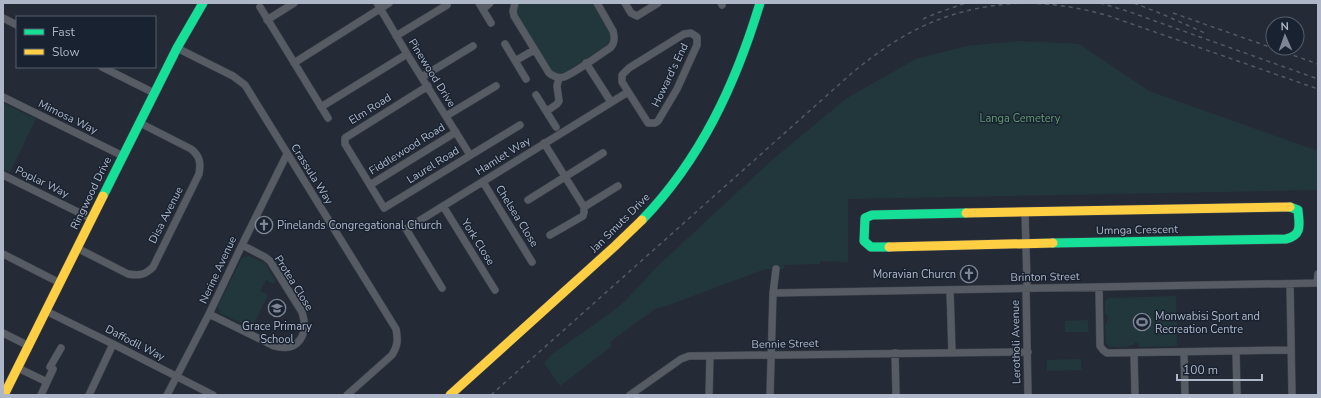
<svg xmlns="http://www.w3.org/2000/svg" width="1321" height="398" font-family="'Nunito Sans',sans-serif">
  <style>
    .green { fill: #22373c }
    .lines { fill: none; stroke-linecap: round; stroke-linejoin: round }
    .street-casing { stroke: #42464e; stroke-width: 8 }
    .fast-casing { stroke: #42464e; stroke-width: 10 }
    .slow-casing { stroke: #42464e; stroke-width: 10 }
    .street { stroke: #565b64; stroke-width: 7 }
    .fast { stroke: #16e098; stroke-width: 9 }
    .slow { stroke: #ffcf43; stroke-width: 9 }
    .rail { stroke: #545961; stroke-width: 1.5; stroke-dasharray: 4 4; stroke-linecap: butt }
    .labels { text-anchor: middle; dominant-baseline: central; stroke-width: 3; stroke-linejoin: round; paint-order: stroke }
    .street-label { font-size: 11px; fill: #aeb7c8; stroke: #192230 }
    .park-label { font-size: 11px; fill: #629b71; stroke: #192230 }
    .poi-label { font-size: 11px; fill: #aeb7c8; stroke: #192230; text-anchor: start }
  </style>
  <rect width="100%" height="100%" fill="#252b36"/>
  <!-- green -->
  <path class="green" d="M516,3H594L611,32L612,40L609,46L566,73L559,74L552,72L516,16Z
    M1019,41L1079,44L1149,91L1318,151V190L848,199V262L820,261V264L784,265V269H765L669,305L655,309L610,342L612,346L560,386L544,363L551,355L612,312L626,300L659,265L771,161L847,98L916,59L967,46Z
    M3,103L36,119L10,172L3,169Z
    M249,256L265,263L275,280L274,284L266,280L260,291L268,295L252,328L220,313L218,306L242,258Z
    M1176,296L1177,346L1139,347V344L1135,342L1134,345H1131L1127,347H1110L1106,343L1105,325L1109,318L1105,313V301L1109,298Z
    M1088,320V332H1065V321Z
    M1081,359V370L1047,371V360Z"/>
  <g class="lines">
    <defs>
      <path id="street" d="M377,3L407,54L470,155
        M479,3L491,23
        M515,3L513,11L514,16L549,73C553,76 558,79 564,77C575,73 599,55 610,48C615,43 615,38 613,31L597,3
        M625,3L631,13L637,16L658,3
        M721,3L722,5
        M260,7L328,118
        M483,9L490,3
        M3,18L17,25
        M267,20L294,3
        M691,33L697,37V45L677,89L658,121L655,123H648L622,82V75L629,68L684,34Z
        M396,36L447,5
        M505,44L526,79
        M177,48L233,76L245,85L396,329C398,339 398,346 392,355L347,395
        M515,61L534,50
        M294,63L389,3
        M586,63L611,102
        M102,67L154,93
        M422,77L473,46
        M428,86L345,138V144L384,208L520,125
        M536,95L556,127
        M3,97L123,156
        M321,107L407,54
        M547,111L557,104L559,101L557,86L559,78
        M446,116L496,86
        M544,143L584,207
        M3,175L92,219
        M483,182L532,262
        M370,185L456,132
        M528,200L603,153
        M443,206L495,290
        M1025,212L1027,283L1026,289L1028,395
        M550,235L583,216L584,212V207L618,186
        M77,248L128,274C139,276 145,275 153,267L199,174C201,163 200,156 191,149L140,123
        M3,254L60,283
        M1317,283L1318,274
        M1290,284L1292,395
        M1099,287L1100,346L1103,350L1107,353L1291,350
        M442,288L406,229L628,92
        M950,290L952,353
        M773,293L1318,283
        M46,311L113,344L213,395
        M209,314L274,346C299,353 309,334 302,312L270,261L265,257L242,245
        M3,333L29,346
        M1236,351L1237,395
        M1184,352L1185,395
        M895,353L896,395
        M1134,353L1135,395
        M18,368L47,382
        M41,395L53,369L50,367L61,348
        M89,395L113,344
        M167,395L209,314L242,245L287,154
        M630,395L681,359L689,356L1028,352
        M709,395L710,356
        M770,395L773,293L776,269"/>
      <path id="fast" d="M103,196L177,48L203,3
        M642,220C701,159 736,83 760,3
        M1053,243L1286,239C1303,235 1299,224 1298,210L1290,207
        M889,247H871L864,241L865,218L872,215L966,213"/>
      <path id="slow" d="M966,213L1290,207
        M889,247L1053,243
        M4,395L103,196
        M450,395L615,246L642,220"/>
    </defs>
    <!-- street casing -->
    <use href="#street" class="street-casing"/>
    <!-- fast casing -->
    <use href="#fast" class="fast-casing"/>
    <!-- slow casing -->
    <use href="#slow" class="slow-casing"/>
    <!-- street -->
    <use href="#street" class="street"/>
    <!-- fast -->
    <use href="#fast" class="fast"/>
    <!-- slow -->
    <use href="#slow" class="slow"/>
    <!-- rail -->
    <path class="rail" d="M1029,3C1056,4 1082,8 1109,16L1318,89
      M1100,3L1127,11L1318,79
      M1134,3L1162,14L1207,34
      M1173,13L1318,64
      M923,19L937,13L966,3
      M491,395L852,73C905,29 951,7 1021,3"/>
  </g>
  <!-- icons -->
  <defs>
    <symbol id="church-ring" viewBox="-11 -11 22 22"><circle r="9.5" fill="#192230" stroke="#7e8695" stroke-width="1.5"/><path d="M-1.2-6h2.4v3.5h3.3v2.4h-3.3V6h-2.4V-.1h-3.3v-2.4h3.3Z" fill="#7e8695"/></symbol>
    <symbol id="school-ring" viewBox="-11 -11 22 22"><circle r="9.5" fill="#192230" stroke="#7e8695" stroke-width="1.5"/><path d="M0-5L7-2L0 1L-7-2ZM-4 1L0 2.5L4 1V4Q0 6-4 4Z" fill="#7e8695"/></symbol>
    <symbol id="stadium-ring" viewBox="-11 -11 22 22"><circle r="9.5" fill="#192230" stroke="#7e8695" stroke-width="1.5"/><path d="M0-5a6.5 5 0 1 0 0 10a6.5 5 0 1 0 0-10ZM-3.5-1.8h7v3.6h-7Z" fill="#7e8695"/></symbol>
  </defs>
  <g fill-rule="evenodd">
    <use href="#church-ring" x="254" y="215" width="20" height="20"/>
    <use href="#church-ring" x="959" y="264" width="20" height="20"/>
    <use href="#school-ring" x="267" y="298" width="20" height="20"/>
    <use href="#stadium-ring" x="1132" y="312" width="20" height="20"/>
  </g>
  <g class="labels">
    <!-- street labels -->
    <g class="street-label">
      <text transform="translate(432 73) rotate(58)">Pinewood Drive</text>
      <text transform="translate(670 75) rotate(-64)">Howard's End</text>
      <text transform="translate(370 109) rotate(-32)">Elm Road</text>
      <text transform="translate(68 117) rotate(26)">Mimosa Way</text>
      <text transform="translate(407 149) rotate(-32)">Fiddlewood Road</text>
      <text transform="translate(503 156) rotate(-32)">Hamlet Way</text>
      <text transform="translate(433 165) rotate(-32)">Laurel Road</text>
      <text transform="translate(312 174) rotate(58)">Crassula Way</text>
      <text transform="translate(42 182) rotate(26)">Poplar Way</text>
      <text transform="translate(91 193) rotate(-64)">Ringwood Drive</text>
      <text transform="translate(166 215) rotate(-63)">Disa Avenue</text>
      <text transform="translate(517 216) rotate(58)">Chelsea Close</text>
      <text transform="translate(620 223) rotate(-45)">Jan Smuts Drive</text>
      <text transform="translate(1137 230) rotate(-1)">Umnga Crescent</text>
      <text transform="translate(478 242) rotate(58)">York Close</text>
      <text transform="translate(218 270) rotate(-65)">Nerine Avenue</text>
      <text transform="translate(1045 277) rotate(-1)">Brinton Street</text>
      <text transform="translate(294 283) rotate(58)">Protea Close</text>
      <text transform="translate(1016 342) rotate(-91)">Lerotholi Avenue</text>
      <text transform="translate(135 343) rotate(27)">Daffodil Way</text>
      <text transform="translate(785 344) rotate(-1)">Bennie Street</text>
    </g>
    <!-- park labels -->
    <g class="park-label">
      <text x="1020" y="118">Langa Cemetery</text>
    </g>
    <!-- poi labels -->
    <g class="poi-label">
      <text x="277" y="225">Pinelands Congregational Church</text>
      <text x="956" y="274" text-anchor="end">Moravian Churcn</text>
      <text x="1155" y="316">Monwabisi Sport and<tspan x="1155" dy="13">Recreation Centre</tspan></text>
      <text x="277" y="326" text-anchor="middle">Grace Primary<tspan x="277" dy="13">School</tspan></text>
    </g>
  </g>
  <!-- border -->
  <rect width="1321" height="398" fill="none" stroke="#aeb7c8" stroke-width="8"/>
  <!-- legend -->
  <rect x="16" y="16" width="140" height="52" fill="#192230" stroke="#555e6d"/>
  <rect x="24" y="29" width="20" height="6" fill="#16e098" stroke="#555e6d"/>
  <text x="52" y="36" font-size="12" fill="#aeb7c8">Fast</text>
  <rect x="24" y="49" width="20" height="6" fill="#ffcf43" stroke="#555e6d"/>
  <text x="52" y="56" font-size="12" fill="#aeb7c8">Slow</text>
  <!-- north arrow -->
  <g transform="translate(1285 36) rotate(358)"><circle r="19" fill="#192230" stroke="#555e6d"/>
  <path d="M0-3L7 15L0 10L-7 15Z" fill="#7e8695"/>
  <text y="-6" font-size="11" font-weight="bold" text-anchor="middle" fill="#aeb7c8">N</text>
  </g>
  <!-- scale -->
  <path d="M1177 374v6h85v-6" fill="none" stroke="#aeb7c8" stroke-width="2"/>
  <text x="1183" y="374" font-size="12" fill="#aeb7c8" stroke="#192230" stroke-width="3" paint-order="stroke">100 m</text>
</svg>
